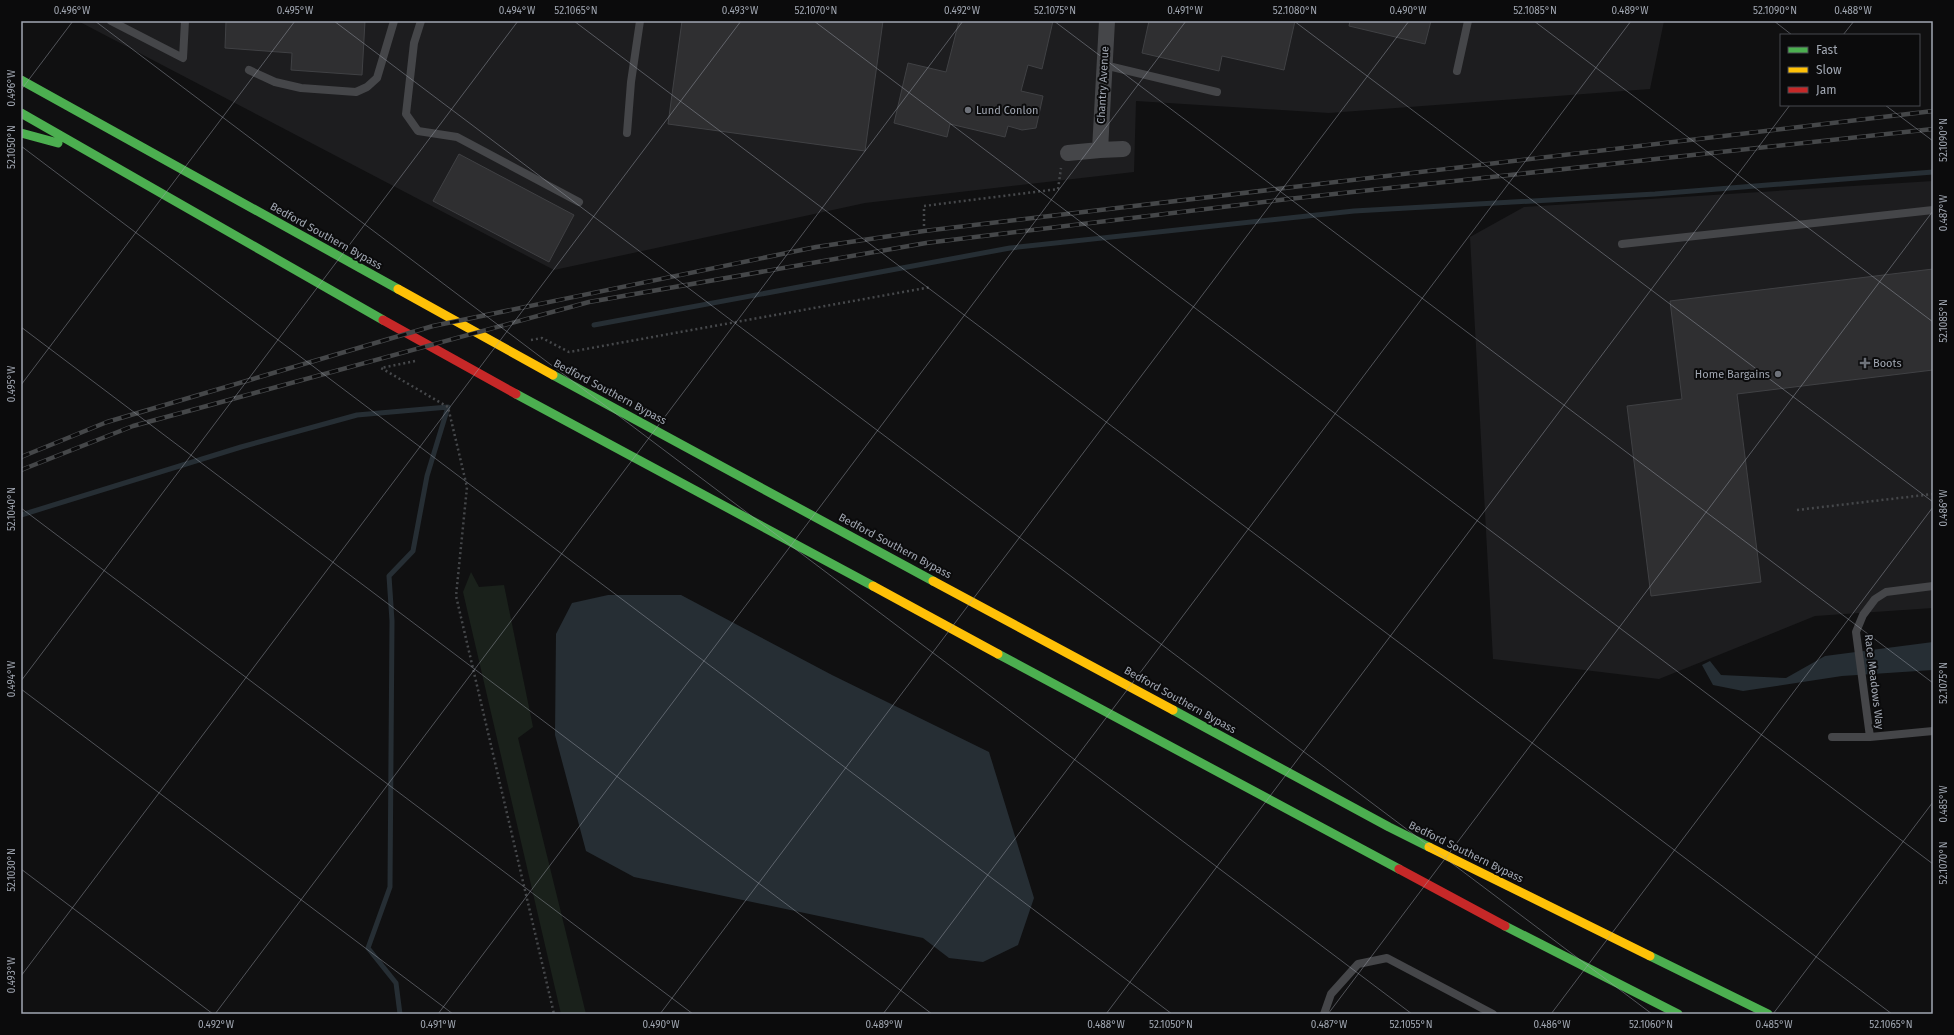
<svg xmlns="http://www.w3.org/2000/svg" width="1954" height="1035" font-family="'Fira Sans',sans-serif">
  <style>
    .built { fill: #1d1d1f }
    .green { fill: #1a211b }
    .water { fill: #262e34 }
    .lines { fill: none; stroke-linecap: round; stroke-linejoin: round }
    .stream { stroke: #262e34; stroke-width: 5 }
    .building { fill: #2f2f31; stroke: #404144 }
    .path { stroke: #46484b; stroke-width: 2.5; stroke-dasharray: 2 3; stroke-linecap: butt }
    .lane { stroke: #454649; stroke-width: 8 }
    .street { stroke: #454649; stroke-width: 16 }
    .fast { stroke: #4caf50; stroke-width: 9 }
    .slow { stroke: #ffc107; stroke-width: 9 }
    .jam { stroke: #c62828; stroke-width: 9 }
    .rail-casing { stroke: #454749; stroke-width: 4.5 }
    .rail { stroke: #0b0b0c; stroke-width: 3; stroke-dasharray: 9; stroke-linecap: butt }
    .ticks { fill: none; stroke: #a1a7b2; stroke-width: 1; stroke-opacity: 0.45 }
    .poi-dot { fill: #6e727a; stroke: #0b0b0c; stroke-width: 1.5 }
    .labels { text-anchor: middle; dominant-baseline: central; stroke-width: 4; stroke-linejoin: round; paint-order: stroke }
    .street-label { font-size: 11px; fill: #a1a7b2; stroke: #0b0b0c }
    .poi-label { font-size: 11px; fill: #a1a7b2; stroke: #0b0b0c; text-anchor: start }
    .neatline { fill: none; stroke: #a1a7b2; stroke-width: 1.5 }
    .ticks-label { font-size: 10px; text-anchor: middle; fill: #a1a7b2 }
  </style>
  <rect width="100%" height="100%" fill="#101011"/>
  <!-- built -->
  <path class="built" d="M78,21H1664L1650,89L1329,113L1136,101L1134,172L865,203L554,270Z
    M1933,181V608L1815,616L1659,679L1493,659L1470,237L1524,207Z"/>
  <!-- green -->
  <path class="green" d="M471,572L479,587L504,585L533,727L518,738L586,1014H561L463,592Z"/>
  <!-- water -->
  <path class="water" d="M608,595H681L832,675L989,752L1034,898L1018,945L983,962L949,958L923,938L634,877L586,851L555,735L556,634L572,603Z
    M1933,642V670L1842,676L1743,691L1713,685L1702,665L1710,661L1721,675L1786,678L1825,656Z"/>
  <g class="lines">
    <!-- stream -->
    <path class="stream" d="M594,325L1010,248L1354,211L1655,194L1933,172
      M21,515L241,447L357,415L448,407L427,476L413,551L389,576L392,621L390,887L368,948L396,983L400,1014"/>
  </g>
  <!-- building -->
  <path class="building" d="M226,21H365L362,75L291,70L292,53L225,48Z
    M682,21H883L865,151L668,124Z
    M959,21H1053L1042,69L1028,65L1021,91L1043,96L1036,128L1022,130L1008,126L1005,137L950,124L947,137L894,123L908,63L946,72Z
    M1149,21H1295L1284,70L1222,56L1219,71L1142,53Z
    M1350,21H1431L1425,44L1349,26Z
    M459,154L574,215L549,262L433,201Z
    M1933,269V370L1737,394L1761,582L1651,596L1627,406L1682,399L1670,301Z"/>
  <g class="lines">
    <!-- path -->
    <path class="path" d="M924,231V206L1058,189L1061,168
      M531,340L542,338L569,352L931,287
      M415,361L381,368L448,407L467,487L456,596L554,1014
      M1797,510L1933,494"/>
    <!-- lane -->
    <path class="lane" d="M111,21L183,58L185,21
      M421,21L414,43L406,114L418,131L457,137L579,202
      M1104,65L1217,92
      M249,70L275,82L301,88L356,92L367,87L377,78L394,21
      M1457,71L1468,21
      M627,133L631,82L640,21
      M1622,244L1933,210
      M1832,737H1870L1933,731
      M1870,737L1856,632L1863,615L1875,599L1886,592L1933,586
      M1324,1014L1331,994L1358,964L1387,958L1493,1014"/>
    <!-- street -->
    <path class="street" d="M1100,150L1107,21
      M1068,153L1100,150L1123,149"/>
    <!-- fast -->
    <path class="fast" d="M21,80L398,289
      M21,113L383,320
      M21,133L58,143
      M553,375L933,581
      M516,394L873,586
      M998,654L1399,869
      M1173,710L1389,827L1429,847
      M1505,926L1678,1014
      M1650,956L1768,1014"/>
    <!-- slow -->
    <path class="slow" d="M398,289L553,375
      M933,581L1173,710
      M873,586L998,654
      M1429,847L1650,956"/>
    <!-- jam -->
    <path class="jam" d="M383,320L516,394
      M1399,869L1505,926"/>
    <defs>
      <path id="rail" d="M21,457L107,422L433,326L816,247L924,231L1933,111
        M21,470L133,426L589,302L926,243L1288,199L1933,129"/>
    </defs>
    <!-- rail casing -->
    <use href="#rail" class="rail-casing"/>
    <!-- rail -->
    <use href="#rail" class="rail"/>
  </g>
  <!-- ticks -->
  <path class="ticks" d="M95,21L1412,1014M334,21L1652,1014M574,21L1892,1014M814,21L1933,864M1054,21L1933,683M1294,21L1933,502M1534,21L1933,322M1774,21L1792,35M1843,35L1854,21M21,90L73,21M1885,105L1933,141M21,146L1172,1014M21,327L932,1014M21,385L295,21M21,508L693,1014M21,681L518,21M21,689L453,1014M21,869L213,1014M21,976L741,21M215,1014L963,21M438,1014L1186,21M660,1014L1409,21M883,1014L1631,21M1106,1014L1790,105M1328,1014L1933,211M1551,1014L1933,507M1773,1014L1933,802"/>
  <!-- markers -->
  <g class="poi-dot">
    <circle cx="968" cy="110" r="4"/>
    <path d="M1863 357h4v4h4v4h-4v4h-4v-4h-4v-4h4z"/>
    <circle cx="1778" cy="374" r="4"/>
  </g>
  <g class="labels">
    <!-- street labels -->
    <g class="street-label">
      <text transform="translate(1103 85) rotate(-87)">Chantry Avenue</text>
      <text transform="translate(326 236) rotate(29)">Bedford Southern Bypass</text>
      <text transform="translate(610 392) rotate(28)">Bedford Southern Bypass</text>
      <text transform="translate(895 546) rotate(28)">Bedford Southern Bypass</text>
      <text transform="translate(1874 682) rotate(83)">Race Meadows Way</text>
      <text transform="translate(1180 700) rotate(29)">Bedford Southern Bypass</text>
      <text transform="translate(1466 852) rotate(26)">Bedford Southern Bypass</text>
    </g>
    <!-- poi labels -->
    <g class="poi-label">
      <text x="976" y="110">Lund Conlon</text>
      <text x="1873" y="363">Boots</text>
      <text x="1770" y="374" text-anchor="end">Home Bargains</text>
    </g>
  </g>
  <!-- border -->
  <rect width="1954" height="1035" fill="none" stroke="#0b0b0c" stroke-width="44"/>
  <!-- legend -->
  <rect x="1780" y="34" width="140" height="72" fill="#0b0b0c" stroke="#47494e"/>
  <rect x="1788" y="47" width="20" height="6" fill="#4caf50" stroke="#47494e"/>
  <text x="1816" y="54" font-size="12" fill="#a1a7b2">Fast</text>
  <rect x="1788" y="67" width="20" height="6" fill="#ffc107" stroke="#47494e"/>
  <text x="1816" y="74" font-size="12" fill="#a1a7b2">Slow</text>
  <rect x="1788" y="87" width="20" height="6" fill="#c62828" stroke="#47494e"/>
  <text x="1816" y="94" font-size="12" fill="#a1a7b2">Jam</text>
  <rect x="22" y="22" width="1910" height="991" class="neatline"/>
  <g class="ticks-label">
    <text x="72" y="14">0.496°W</text>
    <text x="295" y="14">0.495°W</text>
    <text x="517" y="14">0.494°W</text>
    <text x="576" y="14">52.1065°N</text>
    <text x="740" y="14">0.493°W</text>
    <text x="816" y="14">52.1070°N</text>
    <text x="962" y="14">0.492°W</text>
    <text x="1055" y="14">52.1075°N</text>
    <text x="1185" y="14">0.491°W</text>
    <text x="1295" y="14">52.1080°N</text>
    <text x="1408" y="14">0.490°W</text>
    <text x="1535" y="14">52.1085°N</text>
    <text x="1630" y="14">0.489°W</text>
    <text x="1775" y="14">52.1090°N</text>
    <text x="1853" y="14">0.488°W</text>
    <text transform="translate(11 88) rotate(-90)" y="4">0.496°W</text>
    <text transform="translate(1943 140) rotate(-90)" y="4">52.1090°N</text>
    <text transform="translate(11 147) rotate(-90)" y="4">52.1050°N</text>
    <text transform="translate(1943 213) rotate(-90)" y="4">0.487°W</text>
    <text transform="translate(1943 321) rotate(-90)" y="4">52.1085°N</text>
    <text transform="translate(11 384) rotate(-90)" y="4">0.495°W</text>
    <text transform="translate(1943 508) rotate(-90)" y="4">0.486°W</text>
    <text transform="translate(11 509) rotate(-90)" y="4">52.1040°N</text>
    <text transform="translate(11 679) rotate(-90)" y="4">0.494°W</text>
    <text transform="translate(1943 683) rotate(-90)" y="4">52.1075°N</text>
    <text transform="translate(1943 804) rotate(-90)" y="4">0.485°W</text>
    <text transform="translate(1943 863) rotate(-90)" y="4">52.1070°N</text>
    <text transform="translate(11 870) rotate(-90)" y="4">52.1030°N</text>
    <text transform="translate(11 975) rotate(-90)" y="4">0.493°W</text>
    <text x="216" y="1028">0.492°W</text>
    <text x="438" y="1028">0.491°W</text>
    <text x="661" y="1028">0.490°W</text>
    <text x="884" y="1028">0.489°W</text>
    <text x="1106" y="1028">0.488°W</text>
    <text x="1171" y="1028">52.1050°N</text>
    <text x="1329" y="1028">0.487°W</text>
    <text x="1411" y="1028">52.1055°N</text>
    <text x="1552" y="1028">0.486°W</text>
    <text x="1651" y="1028">52.1060°N</text>
    <text x="1774" y="1028">0.485°W</text>
    <text x="1891" y="1028">52.1065°N</text>
  </g>
</svg>
